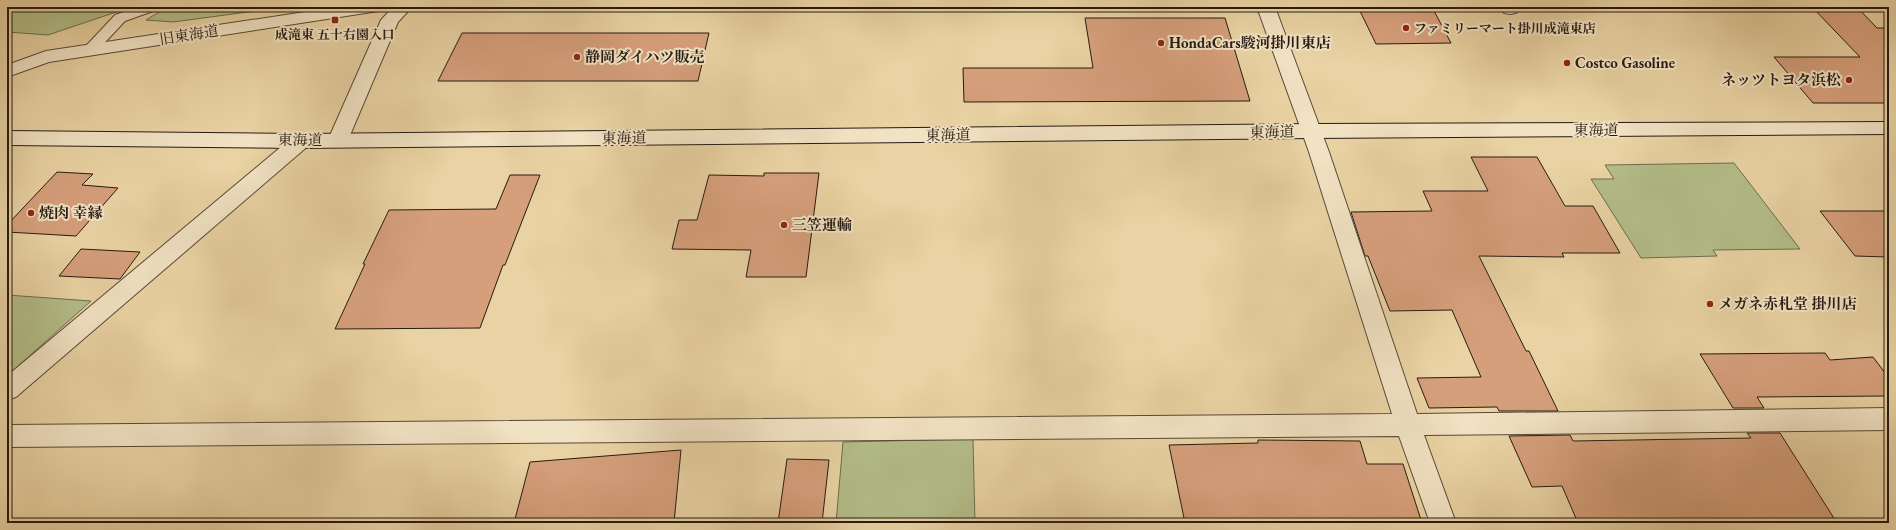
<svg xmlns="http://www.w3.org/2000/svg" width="1896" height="530" viewBox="0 0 1896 530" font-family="'EB Garamond','Noto Serif JP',serif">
	<rect width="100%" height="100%" fill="#e9d2a3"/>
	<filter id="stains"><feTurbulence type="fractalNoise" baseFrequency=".005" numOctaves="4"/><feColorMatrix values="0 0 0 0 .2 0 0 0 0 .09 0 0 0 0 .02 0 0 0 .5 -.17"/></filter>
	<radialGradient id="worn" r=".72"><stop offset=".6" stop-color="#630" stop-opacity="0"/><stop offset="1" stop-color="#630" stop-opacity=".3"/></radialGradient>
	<path fill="#b3bd88" stroke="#6c6c4e" d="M7 7H131L48 35 7 32Z
		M167 7H285L173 22 146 20Z
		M1734 163 1800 249 1713 250 1717 256 1641 258 1591 179H1614L1605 165Z
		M7 295 91 301 7 376Z
		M973 439 975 523H836L843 442Z"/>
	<path fill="#d59f7b" stroke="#261b13" d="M1358 7H1432L1451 43 1376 44Z
		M1812 7H1857L1877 28H1889V103H1813L1774 57H1860Z
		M1085 18H1225L1250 101 964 102 963 68H1093Z
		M462 33H709L698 81H438Z
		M1471 157H1537L1565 206H1593L1620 253H1562L1564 257 1479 256 1526 351H1529L1558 411H1499L1497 407 1429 408 1417 378 1481 377 1452 310 1390 311 1368 256H1365L1351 212 1432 211 1423 191H1488Z
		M57 172 93 174 82 185 118 188 76 236 7 232V225Z
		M764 173H819L806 277H746L751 250 672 249 679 220H697L709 175 764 176Z
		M510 175H540L505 265H503L480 328 335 329 365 264H363L389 210 496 209Z
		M1820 211H1889V257L1855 256Z
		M81 249 140 252 120 279 59 276Z
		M1825 353 1830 360 1873 357 1889 378V396L1757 397 1764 408H1733L1700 354Z
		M1747 433H1780L1837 523H1578L1562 486 1532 487 1509 436 1570 435 1573 441 1751 438Z
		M1258 440 1360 441 1367 464H1403L1422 523H1185L1169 445 1258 443Z
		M681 450 674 523H514L530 462Z
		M787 459 829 460 822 523H778Z"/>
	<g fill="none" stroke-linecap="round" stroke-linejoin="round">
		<defs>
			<path id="lane" d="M138 7H158L156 10 125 21 95 53 90 55 85 53 83 50 85 47 115 15Z"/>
			<path id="street" d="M338 7H381L378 11 372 12 49 62 7 77V65L46 51Z
				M393 7H412L398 22 348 140 345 145 338 147 331 145 328 140 381 20Z
				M1257 7H1275L1329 152 1417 414 1889 408V430L1424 435 1456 523H1430L1399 436 7 447V425L1392 414 1309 152Z
				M1500 7H1518L1519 9 1516 13 1510 14 1504 13Z
				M301 134 308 136 311 141 308 146 16 397 7 400V376L294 136Z"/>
			<path id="secondary" d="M1889 122V134L1312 138 301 148 7 145V131L301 134 1312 124Z"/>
		</defs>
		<use href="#lane" stroke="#574937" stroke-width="2"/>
		<use href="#street" stroke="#574937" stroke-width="2"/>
		<use href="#secondary" stroke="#261b13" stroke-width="2"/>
		<use href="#lane" fill="#f1e2c3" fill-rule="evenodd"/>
		<use href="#street" fill="#f1e2c3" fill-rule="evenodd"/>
		<use href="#secondary" fill="#f1e2c3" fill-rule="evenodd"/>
	</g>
	<g fill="#8f2418" stroke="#f1e2c3" stroke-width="1.5">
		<rect x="331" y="16" width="8" height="8" rx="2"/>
		<circle cx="1406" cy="28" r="4"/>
		<circle cx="1161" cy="43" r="4"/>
		<circle cx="577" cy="57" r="4"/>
		<circle cx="1567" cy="63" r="4"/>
		<circle cx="1849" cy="80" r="4"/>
		<circle cx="31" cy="213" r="4"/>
		<circle cx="784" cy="225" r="4"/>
		<circle cx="1710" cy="304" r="4"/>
	</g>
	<g text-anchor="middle" stroke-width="4" stroke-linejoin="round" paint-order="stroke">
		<g font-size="13" font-weight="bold" fill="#261b13" stroke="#f1e2c3" text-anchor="start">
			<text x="1414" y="33">ファミリーマート掛川成滝東店</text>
			<text x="335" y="39" text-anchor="middle">成滝東 五十右園入口</text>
		</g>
		<g font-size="15" fill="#261b13" stroke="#f1e2c3">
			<text transform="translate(189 35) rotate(-9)" y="5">旧東海道</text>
			<text x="1596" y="135">東海道</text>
			<text transform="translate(1272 132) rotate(-1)" y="5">東海道</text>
			<text transform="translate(948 135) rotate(-1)" y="5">東海道</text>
			<text transform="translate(624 138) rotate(-1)" y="5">東海道</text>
			<text x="300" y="145">東海道</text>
		</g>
		<g font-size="15" font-weight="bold" fill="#261b13" stroke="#f1e2c3" text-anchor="start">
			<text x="1169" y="48">HondaCars駿河掛川東店</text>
			<text x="585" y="62">静岡ダイハツ販売</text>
			<text x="1575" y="68">Costco Gasoline</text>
			<text x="1841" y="85" text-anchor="end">ネッツトヨタ浜松</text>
			<text x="39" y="218">焼肉 幸縁</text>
			<text x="792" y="230">三笠運輸</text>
			<text x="1718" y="309">メガネ赤札堂 掛川店</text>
		</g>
	</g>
	<rect width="1896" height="530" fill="none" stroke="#e9d2a3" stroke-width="24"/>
	<rect x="8" y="8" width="1880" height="514" fill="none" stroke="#261b13" stroke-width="2"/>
	<rect x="12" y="12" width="1872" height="506" fill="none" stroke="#261b13"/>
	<rect width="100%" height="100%" filter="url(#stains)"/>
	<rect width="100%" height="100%" fill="url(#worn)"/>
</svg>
